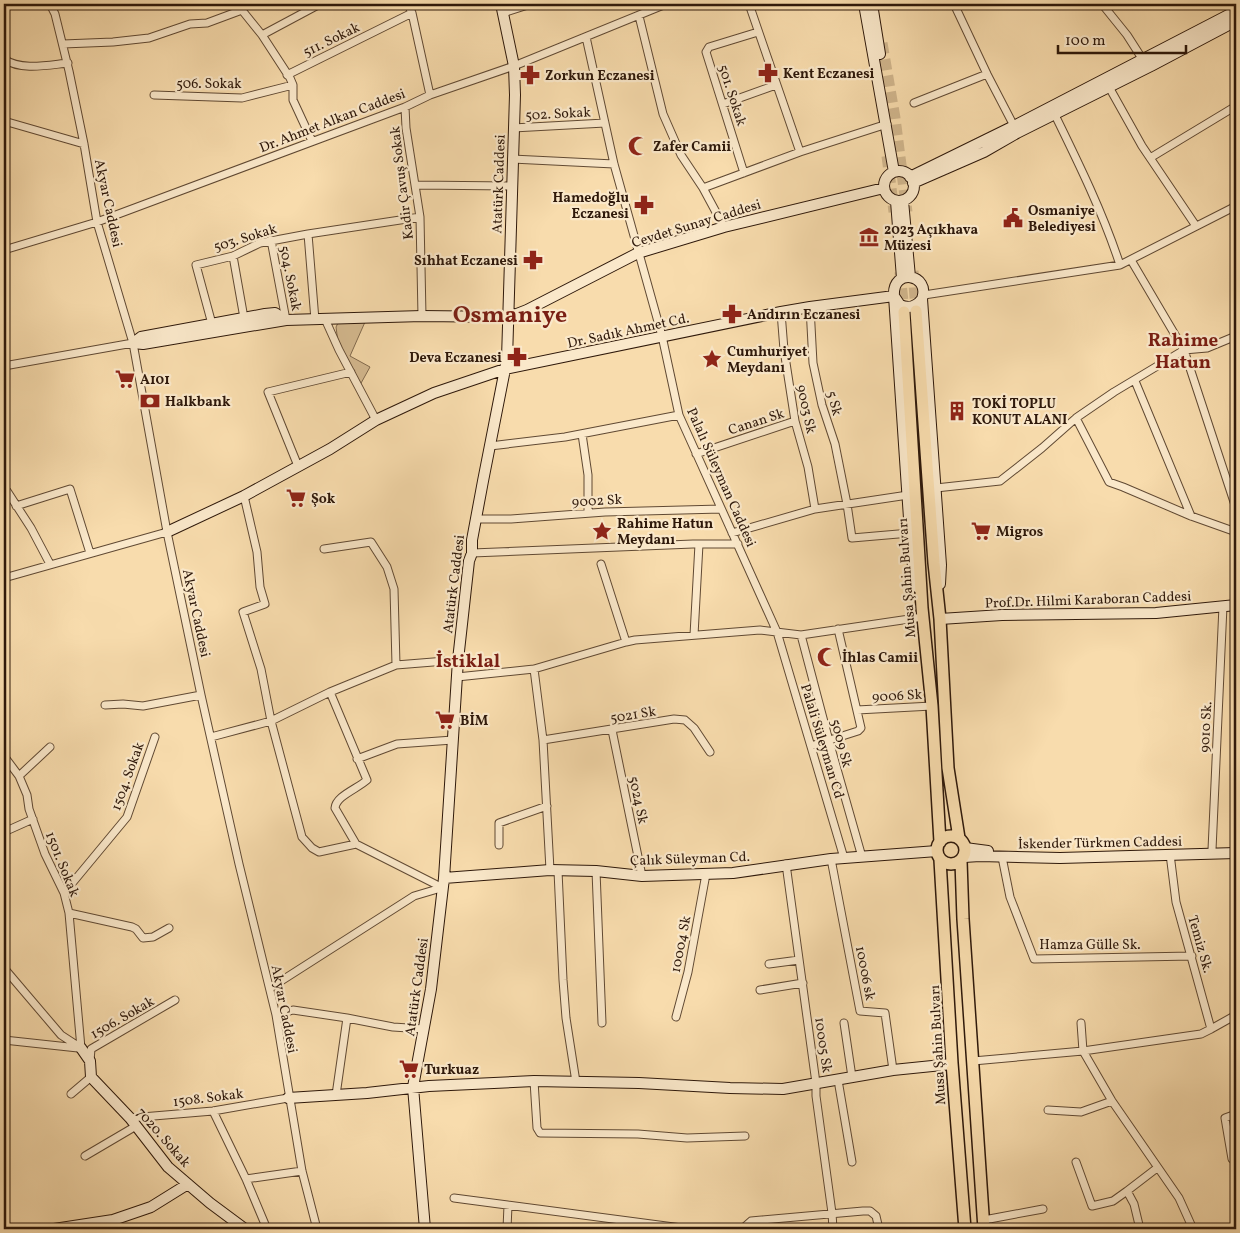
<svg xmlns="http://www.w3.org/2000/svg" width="1240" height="1233" viewBox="0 0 1240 1233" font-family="Vollkorn,serif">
	<rect width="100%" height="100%" fill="#f8dcad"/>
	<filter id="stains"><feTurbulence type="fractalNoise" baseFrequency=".004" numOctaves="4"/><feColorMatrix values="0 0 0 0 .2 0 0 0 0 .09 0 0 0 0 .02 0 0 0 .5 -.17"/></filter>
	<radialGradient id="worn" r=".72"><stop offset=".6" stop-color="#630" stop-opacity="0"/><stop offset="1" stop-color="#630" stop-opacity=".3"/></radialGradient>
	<path fill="#d6bb91" stroke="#826a4e" d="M339 321 365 322 350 356 370 367 360 385 338 342 336 327Z"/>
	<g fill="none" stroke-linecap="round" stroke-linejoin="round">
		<path stroke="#d0b58c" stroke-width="11" stroke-dasharray="11 5.5" stroke-linecap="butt" d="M882 43 895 118 907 212
			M887 156 894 212
			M913 271 916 311
			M900 272 904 312"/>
		<defs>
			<path id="street" d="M50 4 55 14 69 71 84 144 97 222 133 343 167 532 201 695 239 864 276 1015 302 1171 317 1229
				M237 4 262 35 290 78 293 85V100L312 141
				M408 4 412 13 430 95
				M749 4 800 152
				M954 4 987 74 1014 126
				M1102 4 1127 35 1143 60
				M1228 4 1233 13
				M503 13 531 4
				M639 16 663 114 681 155 703 188 724 227
				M262 35 320 4
				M586 37 614 164 662 336 679 415 777 632 844 858
				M63 44 113 42 149 38 190 24 207 23 242 10
				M4 59C21 71 48 65 68 63
				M287 75 412 13
				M1109 87 1142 146 1196 226
				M154 95 242 98 293 85
				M914 103 987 74
				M723 104 776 85
				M405 107 406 128 420 217 422 316
				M1055 115C1079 164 1103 213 1120 265
				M4 121 84 144
				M513 128 605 123
				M1150 158 1236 106
				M512 159 614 164
				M744 173 706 52 709 47 758 32
				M416 185 511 186
				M703 188 800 152 887 124
				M308 234 420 217
				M271 240 286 320
				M4 250 97 222 405 107 430 95 514 66 666 4
				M233 256 244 318
				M1131 260 1184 350 1236 508
				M924 295 1120 265 1236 206
				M810 307 813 363 822 405 835 444 847 504 852 538 910 533
				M781 312 784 350 795 421 808 467 815 509
				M325 319 339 350 376 420
				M212 324 196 265 233 256 260 243 308 234 315 320
				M4 366 133 343
				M1135 381 1191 516
				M1076 418 1109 482 1123 487 1191 516 1236 532
				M582 434 588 475V513
				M490 446 565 437 679 415
				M696 454 795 421
				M298 466 268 392 351 372
				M936 488 1000 481 1042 448 1076 418 1114 392 1184 350 1207 348 1236 336
				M4 491H7L31 528 50 564
				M244 496 257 552 260 587 265 604 243 612 261 669 271 721 302 837 312 848 319 852 356 844
				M16 506 70 489 90 553
				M476 519H511L605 512 721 509
				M732 533 815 509 908 495
				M324 549 371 542 387 567 394 589 396 665
				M472 553 693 544H738
				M601 564 626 642
				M4 578 167 532
				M694 635 699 544
				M801 635 829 741 862 857
				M534 669 543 740 550 870
				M457 677 534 669 626 642 635 640 760 630 801 635 923 617
				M330 692 367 780C357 789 336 796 335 808L356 844 443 888
				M105 705 123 704 143 706 201 695
				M857 710 932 706
				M612 730 642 876
				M211 737 271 721 330 692 396 665 458 660
				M543 740 674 719 685 720 694 728 710 752
				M811 746 858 731 861 728 838 629
				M4 756 19 776 27 795 29 809 45 854 64 893 69 913 81 1048
				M357 759 397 744 453 740
				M19 776 50 747
				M4 832 33 819
				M499 845V823L547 806
				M1212 850 1223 606
				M1002 857 1010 897 1034 959 1192 956
				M831 859 860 1011 885 1013 893 1070
				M786 864 816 1083V1096L832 1213 833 1229
				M558 871 563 980 566 1018 576 1082
				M596 871 602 1023
				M64 893 127 817 155 737
				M69 913 132 927 136 929 143 938 153 937 169 928
				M769 964 799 960
				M4 968 61 1035 81 1048
				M270 988 414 896 441 888
				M760 990 803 983
				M276 1015 293 1010 347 1018
				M676 1017 688 972 706 874
				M844 1023 852 1077
				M1081 1023 1083 1051 1112 1101 1179 1198 1193 1229
				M1211 1029 1236 1015
				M4 1040 78 1048
				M90 1061 91 1049 175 1000
				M973 1061 1083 1051 1201 1034 1211 1029 1176 902 1170 854
				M838 1080 852 1162
				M534 1081 537 1128 540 1133 638 1134 687 1138 745 1136
				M71 1094 91 1077
				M336 1095 347 1018 393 1027 424 1029
				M1048 1110 1081 1112 1112 1101
				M213 1111 246 1179 267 1229
				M1236 1114 1225 1118 1232 1159 1236 1161
				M130 1118 213 1111 288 1098
				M85 1156 136 1126
				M1076 1162 1092 1206 1113 1201 1127 1191
				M246 1179 302 1171
				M454 1198 689 1229
				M984 1220 1043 1209
				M507 1229 508 1205
				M742 1229 751 1221 863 1211H870L876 1216 879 1229
				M1140 1229 1134 1204 1127 1191 1157 1168"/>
			<path id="secondary" d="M864 4 894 172
				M872 4 880 54
				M884 186a15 15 0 1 1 30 0a15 15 0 1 1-30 0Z
				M910 177 1014 126 1236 11
				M913 183 984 152 1017 133 1151 66 1236 21
				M896 201 902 278
				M903 201 910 277
				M922 299C916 307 909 309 900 305L894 296C892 267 931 274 922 299L941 565 940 584
				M133 343 143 344 286 320 422 316 509 317 527 310 638 253 724 227 884 188
				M133 343 141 337 265 314 275 313 286 320
				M167 532 244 496 330 449 376 420 434 393 505 369 781 312 810 307 894 296 910 533 913 567 917 587
				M940 619 1002 615 1156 613 1236 605
				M965 848 988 851
				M964 857 980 856 1060 858 1236 853
				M444 878 550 870 596 871 642 876 733 873 831 859 937 851
				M81 1048 90 1061 91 1077 130 1118 168 1167 210 1203 245 1229
				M288 1098 367 1093 429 1086 534 1081 639 1083 730 1088 783 1089 893 1070 952 1064
				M54 1229 113 1220 151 1207 188 1184
				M425 1229 413 1087 431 989 444 878 458 660 469 561 472 553V540L483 481 507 359 515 95 514 66 501 4"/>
			<path id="primary" d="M916 311 934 563 940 619 948 768 959 838
				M904 312 922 608 932 706 940 842
				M937 850a14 14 0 1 1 28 0a14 14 0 1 1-28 0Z
				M940 860 952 1063 965 1229
				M961 861 963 919 984 1229"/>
		</defs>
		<use href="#street" stroke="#604933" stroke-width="9"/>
		<use href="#secondary" stroke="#2e180a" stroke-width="12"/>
		<use href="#primary" stroke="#2e180a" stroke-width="14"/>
		<use href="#street" stroke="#fae8ca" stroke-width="7"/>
		<use href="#secondary" stroke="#fae8ca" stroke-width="10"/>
		<use href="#primary" stroke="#f8dcad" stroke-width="11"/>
	</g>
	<defs>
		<symbol id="pharmacy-bare" viewBox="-9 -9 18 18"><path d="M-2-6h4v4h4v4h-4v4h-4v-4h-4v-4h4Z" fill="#8f2418" stroke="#fae8ca" stroke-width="2.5" paint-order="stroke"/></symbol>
		<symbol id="mosque-bare" viewBox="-9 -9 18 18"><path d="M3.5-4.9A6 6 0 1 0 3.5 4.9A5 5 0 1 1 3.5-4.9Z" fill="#8f2418" stroke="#fae8ca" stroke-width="2.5" paint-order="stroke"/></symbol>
		<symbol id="civic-bare" viewBox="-9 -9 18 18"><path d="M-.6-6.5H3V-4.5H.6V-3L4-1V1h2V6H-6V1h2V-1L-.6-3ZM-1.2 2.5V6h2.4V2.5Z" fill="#8f2418" stroke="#fae8ca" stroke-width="2.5" paint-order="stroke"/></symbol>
		<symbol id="museum-bare" viewBox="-9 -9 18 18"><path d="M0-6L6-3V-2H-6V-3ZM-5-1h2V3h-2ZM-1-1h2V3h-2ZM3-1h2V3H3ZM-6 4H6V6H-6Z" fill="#8f2418" stroke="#fae8ca" stroke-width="2.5" paint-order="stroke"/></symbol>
		<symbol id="sight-bare" viewBox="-9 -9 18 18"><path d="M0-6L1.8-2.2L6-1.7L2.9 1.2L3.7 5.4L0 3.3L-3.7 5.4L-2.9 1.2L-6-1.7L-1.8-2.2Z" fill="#8f2418" stroke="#fae8ca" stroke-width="2.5" paint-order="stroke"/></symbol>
		<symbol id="supermarket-bare" viewBox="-9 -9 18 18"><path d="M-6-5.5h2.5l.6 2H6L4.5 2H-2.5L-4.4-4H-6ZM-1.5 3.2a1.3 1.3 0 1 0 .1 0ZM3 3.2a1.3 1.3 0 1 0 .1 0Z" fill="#8f2418" stroke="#fae8ca" stroke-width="2.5" paint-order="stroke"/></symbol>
		<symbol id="bank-bare" viewBox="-9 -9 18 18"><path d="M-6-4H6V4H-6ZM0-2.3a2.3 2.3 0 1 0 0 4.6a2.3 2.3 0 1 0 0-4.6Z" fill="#8f2418" stroke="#fae8ca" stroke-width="2.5" paint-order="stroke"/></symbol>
		<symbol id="building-bare" viewBox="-9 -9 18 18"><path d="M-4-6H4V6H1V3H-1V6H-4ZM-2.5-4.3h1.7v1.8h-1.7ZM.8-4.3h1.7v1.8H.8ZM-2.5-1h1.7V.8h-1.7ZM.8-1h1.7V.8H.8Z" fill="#8f2418" stroke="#fae8ca" stroke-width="2.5" paint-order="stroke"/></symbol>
	</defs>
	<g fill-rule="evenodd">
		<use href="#pharmacy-bare" x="754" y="59" width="28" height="28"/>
		<use href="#pharmacy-bare" x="516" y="61" width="28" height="28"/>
		<use href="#mosque-bare" x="624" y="132" width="28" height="28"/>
		<use href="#pharmacy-bare" x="630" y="191" width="28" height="28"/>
		<use href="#civic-bare" x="999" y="204" width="28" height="28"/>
		<use href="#museum-bare" x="855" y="223" width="28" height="28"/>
		<use href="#pharmacy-bare" x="519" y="246" width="28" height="28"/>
		<use href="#pharmacy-bare" x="718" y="300" width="28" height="28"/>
		<use href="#pharmacy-bare" x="503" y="343" width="28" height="28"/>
		<use href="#sight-bare" x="698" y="345" width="28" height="28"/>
		<use href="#supermarket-bare" x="111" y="365" width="28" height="28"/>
		<use href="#bank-bare" x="136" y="387" width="28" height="28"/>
		<use href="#building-bare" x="943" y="397" width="28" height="28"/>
		<use href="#supermarket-bare" x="282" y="484" width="28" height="28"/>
		<use href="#sight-bare" x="588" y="517" width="28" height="28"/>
		<use href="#supermarket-bare" x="967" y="517" width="28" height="28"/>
		<use href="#mosque-bare" x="813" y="643" width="28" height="28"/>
		<use href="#supermarket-bare" x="431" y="706" width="28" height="28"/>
		<use href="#supermarket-bare" x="395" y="1055" width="28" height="28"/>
	</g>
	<g text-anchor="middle" stroke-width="4.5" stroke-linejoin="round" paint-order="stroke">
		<g font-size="14" fill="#2e180a" stroke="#fae8ca">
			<text transform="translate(331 39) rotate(-26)" y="5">511. Sokak</text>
			<text x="209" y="88">506. Sokak</text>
			<text transform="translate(733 95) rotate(72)" y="5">501. Sokak</text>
			<text transform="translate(558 113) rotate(-3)" y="5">502. Sokak</text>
			<text transform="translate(332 120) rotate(-21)" y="5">Dr. Ahmet Alkan Caddesi</text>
			<text transform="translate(401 183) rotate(-97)" y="5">Kadir Çavuş Sokak</text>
			<text transform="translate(498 184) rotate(-88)" y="5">Atatürk Caddesi</text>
			<text transform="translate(109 203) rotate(78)" y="5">Akyar Caddesi</text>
			<text transform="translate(696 223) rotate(-17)" y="5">Cevdet Sunay Caddesi</text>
			<text transform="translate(245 237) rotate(-17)" y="5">503. Sokak</text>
			<text transform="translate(291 278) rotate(79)" y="5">504. Sokak</text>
			<text transform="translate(628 330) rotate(-12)" y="5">Dr. Sadık Ahmet Cd.</text>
			<text transform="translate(835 403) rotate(75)" y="5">5 Sk</text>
			<text transform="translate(807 409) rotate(78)" y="5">9003 Sk</text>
			<text transform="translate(756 421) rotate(-18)" y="5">Canan Sk</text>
			<text transform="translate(722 477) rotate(66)" y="5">Palalı Süleyman Caddesi</text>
			<text transform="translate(597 500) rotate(-3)" y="5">9002 Sk</text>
			<text transform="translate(906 578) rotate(-94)" y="5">Musa Şahin Bulvarı</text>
			<text transform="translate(453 584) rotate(-83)" y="5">Atatürk Caddesi</text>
			<text transform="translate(1088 599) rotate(-2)" y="5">Prof.Dr. Hilmi Karaboran Caddesi</text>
			<text transform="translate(197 613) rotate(78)" y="5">Akyar Caddesi</text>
			<text transform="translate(897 695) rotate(-3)" y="5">9006 Sk</text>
			<text transform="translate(633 714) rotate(-9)" y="5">5021 Sk</text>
			<text transform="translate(1205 727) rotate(-87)" y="5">9010 Sk.</text>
			<text transform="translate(823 741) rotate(73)" y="5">Palali Süleyman Cd</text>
			<text transform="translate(842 743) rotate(75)" y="5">5009 Sk</text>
			<text transform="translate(127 776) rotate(-70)" y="5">1504. Sokak</text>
			<text transform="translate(639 800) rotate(78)" y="5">5024 Sk</text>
			<text transform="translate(1100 842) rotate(-1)" y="5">İskender Türkmen Caddesi</text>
			<text transform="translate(690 858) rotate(-2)" y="5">Çalık Süleyman Cd.</text>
			<text transform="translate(63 864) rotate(68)" y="5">1501. Sokak</text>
			<text transform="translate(680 944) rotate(-79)" y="5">10004 Sk</text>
			<text x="1090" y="949">Hamza Gülle Sk.</text>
			<text transform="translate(1201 944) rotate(74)" y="5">Temiz Sk.</text>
			<text transform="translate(866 973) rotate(79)" y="5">10006 sk</text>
			<text transform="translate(416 987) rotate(-82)" y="5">Atatürk Caddesi</text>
			<text transform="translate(285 1009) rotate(79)" y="5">Akyar Caddesi</text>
			<text transform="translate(122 1017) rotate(-30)" y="5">1506. Sokak</text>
			<text transform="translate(824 1045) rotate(82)" y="5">10005 Sk</text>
			<text transform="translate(937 1045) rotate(-93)" y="5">Musa Şahin Bulvarı</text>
			<text transform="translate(208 1097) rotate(-7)" y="5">1508. Sokak</text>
			<text transform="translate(164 1137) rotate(49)" y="5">7020. Sokak</text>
		</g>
		<g font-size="14" font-weight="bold" fill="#2e180a" stroke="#fae8ca" text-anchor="start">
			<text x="783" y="78">Kent Eczanesi</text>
			<text x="545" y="80">Zorkun Eczanesi</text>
			<text x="653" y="151">Zafer Camii</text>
			<text x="629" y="202" text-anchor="end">Hamedoğlu<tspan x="629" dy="16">Eczanesi</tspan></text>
			<text x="1028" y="215">Osmaniye<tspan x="1028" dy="16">Belediyesi</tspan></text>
			<text x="884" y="234">2023 Açıkhava<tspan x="884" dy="16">Müzesi</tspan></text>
			<text x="518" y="265" text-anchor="end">Sıhhat Eczanesi</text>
			<text x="747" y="319">Andırın Eczanesi</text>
			<text x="727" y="356">Cumhuriyet<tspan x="727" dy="16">Meydanı</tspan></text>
			<text x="502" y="362" text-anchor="end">Deva Eczanesi</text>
			<text x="140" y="384">A101</text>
			<text x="165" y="406">Halkbank</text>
			<text x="972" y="408">TOKİ TOPLU<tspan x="972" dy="16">KONUT ALANI</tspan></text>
			<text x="311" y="503">Şok</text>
			<text x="617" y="528">Rahime Hatun<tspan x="617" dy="16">Meydanı</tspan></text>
			<text x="996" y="536">Migros</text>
			<text x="842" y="662">İhlas Camii</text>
			<text x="460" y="725">BİM</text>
			<text x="424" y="1074">Turkuaz</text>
		</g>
		<g font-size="19" font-weight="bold" fill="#7a1f14" stroke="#fae8ca">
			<text x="1183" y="346">Rahime<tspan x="1183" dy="22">Hatun</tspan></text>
			<text x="468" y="667">İstiklal</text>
		</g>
		<g font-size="24" font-weight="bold" fill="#7a1f14" stroke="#fae8ca">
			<text x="510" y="322">Osmaniye</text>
		</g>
	</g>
	<rect width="1240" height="1233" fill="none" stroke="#f8dcad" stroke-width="20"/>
	<rect x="5" y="5" width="1230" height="1223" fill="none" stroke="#2e180a" stroke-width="2.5"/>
	<rect x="10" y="10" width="1220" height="1213" fill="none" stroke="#2e180a"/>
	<path d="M1058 45v8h128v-8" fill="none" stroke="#2e180a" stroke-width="2.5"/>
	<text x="1065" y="45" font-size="15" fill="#2e180a" stroke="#fae8ca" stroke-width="4" paint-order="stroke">100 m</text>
	<rect width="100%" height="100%" filter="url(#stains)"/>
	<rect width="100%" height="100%" fill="url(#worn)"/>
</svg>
